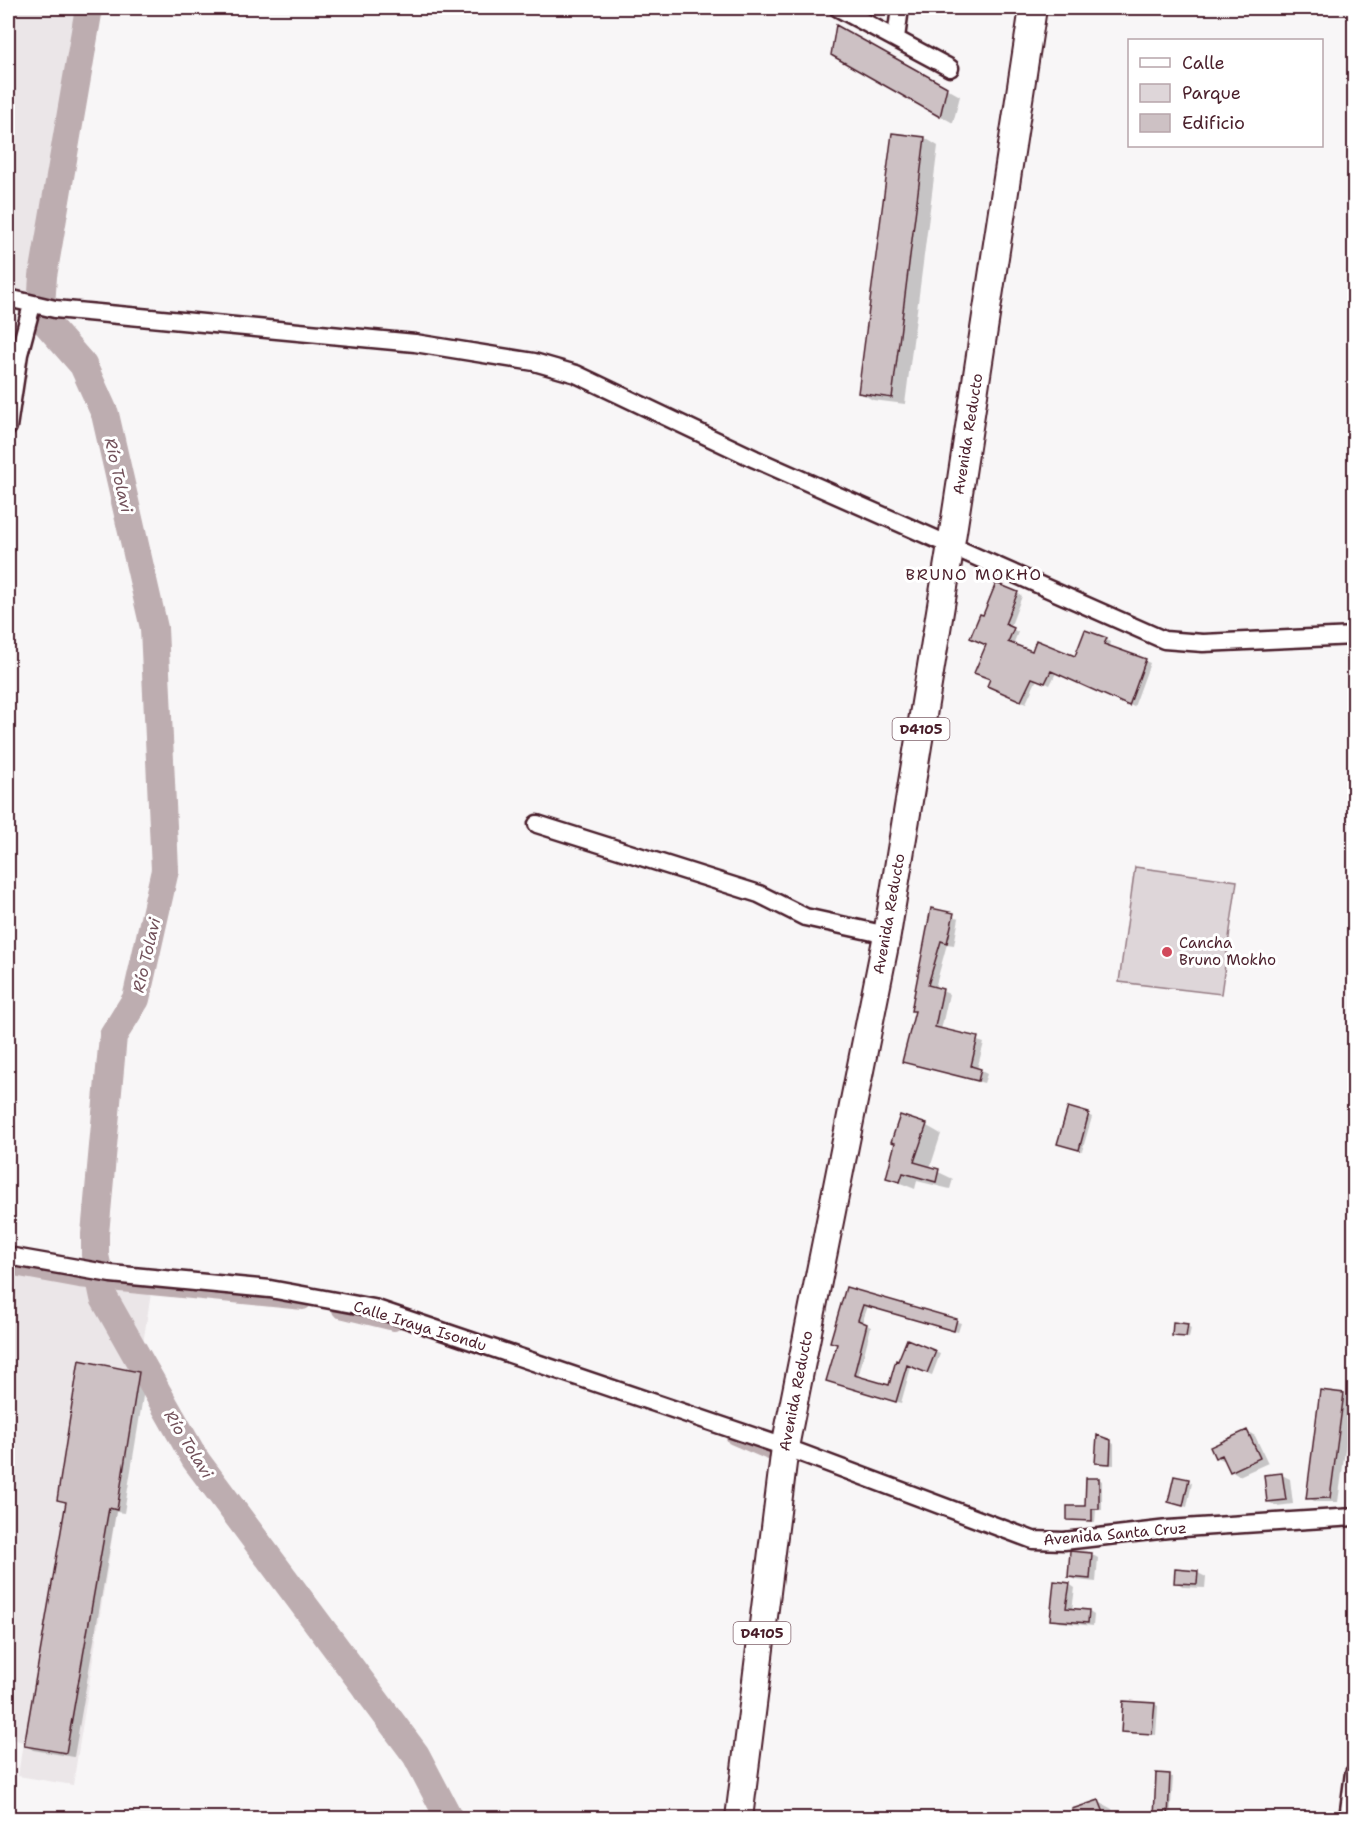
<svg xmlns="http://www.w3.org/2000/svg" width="1362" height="1826" viewBox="0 0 1362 1826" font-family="'Shantell Sans',sans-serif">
	<rect width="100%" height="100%" fill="#f8f6f7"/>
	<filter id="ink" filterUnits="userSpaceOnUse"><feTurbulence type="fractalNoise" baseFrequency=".0167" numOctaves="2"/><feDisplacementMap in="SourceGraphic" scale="12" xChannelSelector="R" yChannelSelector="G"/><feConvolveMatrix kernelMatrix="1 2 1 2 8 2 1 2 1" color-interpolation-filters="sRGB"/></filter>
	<g filter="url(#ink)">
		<path fill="#ebe6e8" d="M8 8H75L32 299 8 291Z
			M8 1273 76 1285 151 1293 73 1785 18 1776 23 1742 8 1738Z"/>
		<path fill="#ded6d9" stroke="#947a82" stroke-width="1.5" d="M1135 867 1237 881 1221 994 1119 982Z"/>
		<path fill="#0003" d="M837 27 960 96 953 123 832 54Z
			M893 134 925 138 938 146 905 404 873 400 860 393Z
			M1017 593 1022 596 1010 628 1018 632 1013 645 1032 653 1076 658 1106 640 1111 642 1110 647 1150 663 1134 707 1056 673 1050 685 1037 679 1026 703 993 689 984 617Z
			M932 910 959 918 954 945 947 944 935 988 949 994 941 1030 984 1043 977 1069 987 1074 984 1083 904 1061 916 1012Z
			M1088 1115 1092 1117 1082 1151 1062 1145Z
			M901 1117 927 1126 941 1134 930 1168 953 1179 950 1189 917 1181 915 1189 888 1178Z
			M848 1289 961 1323 958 1332 868 1306 862 1323 871 1327 858 1378 890 1387 908 1341 940 1354 932 1375 911 1367 901 1403 827 1381 838 1345 832 1342Z
			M1187 1326 1191 1328 1189 1338 1173 1335Z
			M138 1373 146 1378 124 1513 116 1512 74 1757 33 1750 25 1745 67 1504 59 1499Z
			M1344 1395 1352 1399 1338 1502H1316L1307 1497Z
			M1247 1431 1255 1436 1268 1463 1239 1476 1231 1471 1226 1461 1216 1457Z
			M1110 1442 1114 1444V1465L1100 1464 1097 1462Z
			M1282 1475 1290 1479 1293 1504 1277 1506 1268 1502Z
			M1175 1478 1192 1483 1187 1507 1170 1502Z
			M1099 1479 1102 1481V1510H1096L1095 1522 1069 1520 1087 1508Z
			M1091 1554 1098 1558 1096 1582 1076 1580 1070 1576Z
			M1198 1573 1206 1577 1205 1588 1184 1587 1176 1582Z
			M1069 1584 1075 1588 1072 1610 1088 1611 1094 1615 1093 1626 1058 1622 1052 1619Z
			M1154 1704 1158 1706 1156 1735 1123 1731Z
			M1158 1775 1173 1777 1170 1818H1156Z
			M1099 1802 1112 1809 1115 1818H1077L1074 1810Z"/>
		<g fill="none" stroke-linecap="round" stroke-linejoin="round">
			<path stroke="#bdadb0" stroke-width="16" d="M8 1267 79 1280 303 1302
				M340 1310 394 1323
				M734 1437 769 1452"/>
			<path stroke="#bdadb0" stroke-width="28" d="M89 8 43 276 41 307 47 324 83 365 105 414 154 628 165 870 136 999 113 1036 95 1234V1255L104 1298 195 1459 416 1755 449 1818"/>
		</g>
		<path fill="#cdc1c4" stroke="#4a1f2b" stroke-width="1.5" d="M836 25 947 87 940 117 831 55Z
			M892 133 925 137 892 398 858 393Z
			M996 583 1018 592 1005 624 1014 628 1008 642 1032 651 1036 640 1075 656 1085 630 1107 638 1104 644 1146 659 1129 706 1051 671 1045 683 1032 678 1021 701 987 686 990 679 974 673 986 645 970 638 980 614 983 615Z
			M931 908 954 913 947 943 941 941 928 985 943 989 935 1027 978 1037 971 1066 981 1069 978 1081 902 1062 915 1011H911Z
			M1068 1107 1089 1113 1079 1150 1057 1144Z
			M900 1115 927 1124 914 1162 939 1169 936 1182 903 1173 900 1182 886 1178 895 1143 891 1142Z
			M846 1287 957 1319 954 1331 863 1305 858 1320 867 1324 854 1375 889 1385 896 1360 898 1361 907 1339 936 1351 927 1373 907 1365 896 1402 826 1381 837 1344 830 1342Z
			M1173 1322 1188 1324 1186 1337 1172 1336Z
			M79 1360 139 1372 117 1510 109 1508 66 1753 24 1746 66 1502 57 1500Z
			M1320 1390 1344 1393 1330 1498 1306 1499Z
			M1247 1430 1260 1458 1230 1472 1222 1455 1215 1458 1210 1447Z
			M1097 1435 1111 1440 1110 1464 1095 1463Z
			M1282 1473 1286 1500 1267 1502 1264 1475Z
			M1174 1476 1189 1479 1183 1506 1168 1502Z
			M1086 1478H1099V1509H1092V1521L1067 1520V1506H1085Z
			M1070 1551 1092 1553 1090 1579 1068 1577Z
			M1175 1569 1198 1571 1197 1584 1174 1583Z
			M1054 1581 1070 1583 1066 1608 1089 1610 1088 1623 1050 1620Z
			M1123 1701 1155 1703 1152 1734 1121 1732Z
			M1156 1773 1170 1774 1168 1818H1154Z
			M1099 1800 1106 1818H1076L1072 1809Z"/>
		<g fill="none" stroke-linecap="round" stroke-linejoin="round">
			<defs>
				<path id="street" d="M838 8 950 68
					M896 38 900 8
					M8 298 55 309 415 343 534 362 576 374 755 459 1164 640 1203 643 1354 636
					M8 427 19 354 32 305
					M537 824 759 894 805 917 887 935
					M8 1256 111 1274 270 1289 374 1308 785 1447 1033 1540 1064 1541 1168 1529 1354 1517
					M1348 1818 1354 1773"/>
				<path id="primary" d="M739 1818 785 1447 887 935 953 532 1033 8"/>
			</defs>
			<use href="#street" stroke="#4a1f2b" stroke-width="21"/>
			<use href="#primary" stroke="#4a1f2b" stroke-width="30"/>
			<use href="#street" stroke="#fff" stroke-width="16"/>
			<use href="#primary" stroke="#fff" stroke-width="26"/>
		</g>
	</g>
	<circle fill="#d1495b" stroke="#fff" stroke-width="2" cx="1167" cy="952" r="6"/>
	<g text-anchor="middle" stroke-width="6" stroke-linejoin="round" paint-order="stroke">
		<g fill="#fff" stroke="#80626b" stroke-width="1.5">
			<rect x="892.5" y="718" width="57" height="22" rx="4.5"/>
			<rect x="733.5" y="1622" width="57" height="22" rx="4.5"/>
		</g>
		<g font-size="14" font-weight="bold" fill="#4a1f2b">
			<text x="921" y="734">D4105</text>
			<text x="762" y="1638">D4105</text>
		</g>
		<g font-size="15" fill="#4a1f2b" stroke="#fff">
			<text transform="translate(968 434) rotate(-81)" y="5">Avenida Reducto</text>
			<text transform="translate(889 914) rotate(-80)" y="5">Avenida Reducto</text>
			<text transform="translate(420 1326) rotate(17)" y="5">Calle Iraya Isondu</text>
			<text transform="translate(796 1391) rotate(-79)" y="5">Avenida Reducto</text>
			<text transform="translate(1115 1534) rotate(-5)" y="5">Avenida Santa Cruz</text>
		</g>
		<g font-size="15" fill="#4a1f2b" stroke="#fff" text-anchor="start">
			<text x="1179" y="948">Cancha<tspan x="1179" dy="17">Bruno Mokho</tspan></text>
		</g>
		<g font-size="16" font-style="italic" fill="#72515a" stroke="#fff">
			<text transform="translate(119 475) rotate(77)" y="6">Río Tolavi</text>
			<text transform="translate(146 955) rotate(-77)" y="6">Río Tolavi</text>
			<text transform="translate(189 1444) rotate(58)" y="6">Río Tolavi</text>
		</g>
		<g font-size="16" letter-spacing="1.5" fill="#4a1f2b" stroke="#fff">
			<text x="974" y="580">BRUNO MOKHO</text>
		</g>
	</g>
	<rect width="1362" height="1826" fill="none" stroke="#fff" stroke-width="30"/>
	<rect x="15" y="15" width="1332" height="1796" fill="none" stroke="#4a1f2b" stroke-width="2" filter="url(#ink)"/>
	<rect x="1128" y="39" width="195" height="108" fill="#ffffff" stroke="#b7a5aa" stroke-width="1.5"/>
	<rect x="1140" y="58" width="30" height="9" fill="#ffffff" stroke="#b7a5aa" stroke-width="1.5"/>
	<text x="1182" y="69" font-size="18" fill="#4a1f2b">Calle</text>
	<rect x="1140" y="84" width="30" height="18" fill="#ded6d9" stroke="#b7a5aa" stroke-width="1.5"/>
	<text x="1182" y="99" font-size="18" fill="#4a1f2b">Parque</text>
	<rect x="1140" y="114" width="30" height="18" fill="#cdc1c4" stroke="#b7a5aa" stroke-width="1.5"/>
	<text x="1182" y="129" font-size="18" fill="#4a1f2b">Edificio</text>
</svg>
